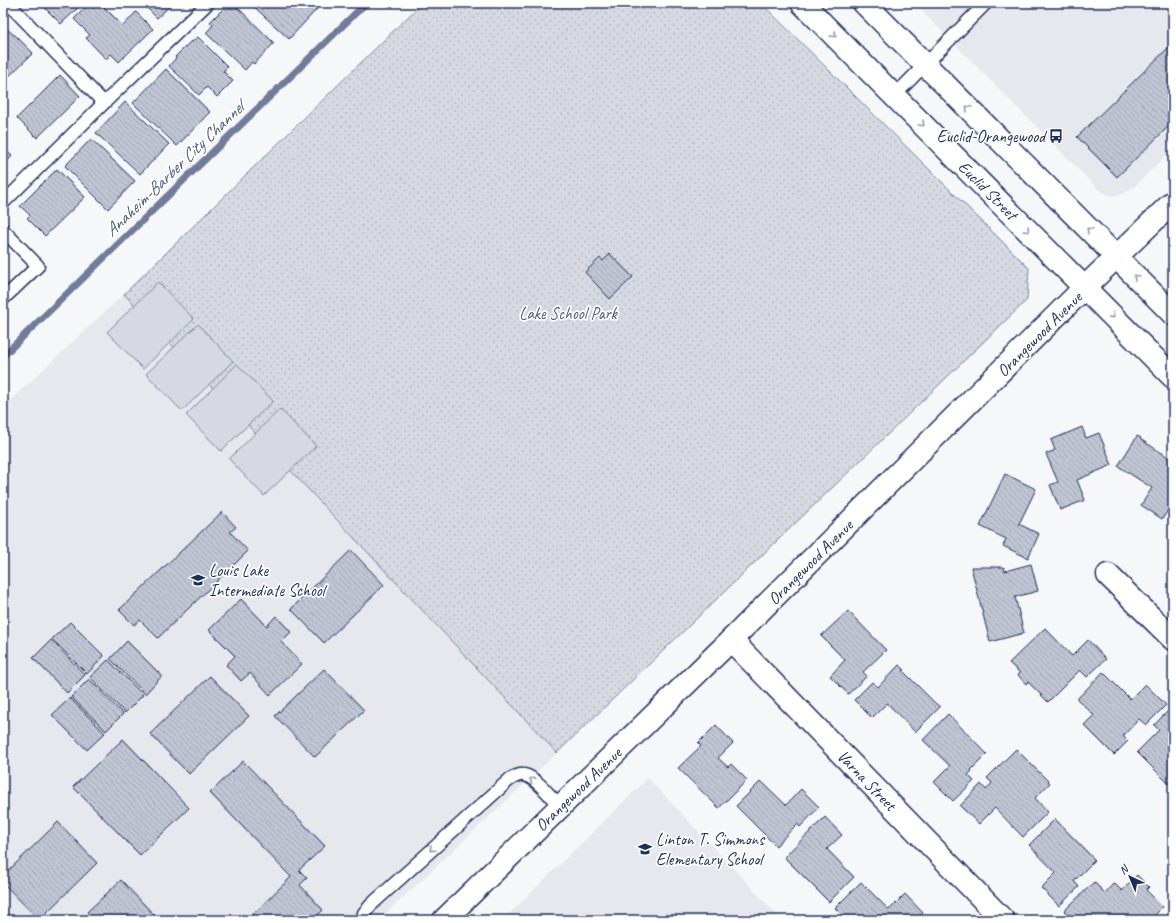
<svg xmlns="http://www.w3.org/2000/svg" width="1176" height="923" viewBox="0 0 1176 923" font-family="Caveat,sans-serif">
	<defs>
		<pattern id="green-dots" width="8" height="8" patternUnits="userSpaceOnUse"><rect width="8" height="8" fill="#d6d9e2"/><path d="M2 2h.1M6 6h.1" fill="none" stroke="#b7bbc4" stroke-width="1.8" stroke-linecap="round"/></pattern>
		<pattern id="building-back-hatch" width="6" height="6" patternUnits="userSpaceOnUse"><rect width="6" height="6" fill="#c0c4d3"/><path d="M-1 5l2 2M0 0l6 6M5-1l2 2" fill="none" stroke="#a4a9b8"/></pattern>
	</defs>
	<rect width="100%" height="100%" fill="#f6f7f9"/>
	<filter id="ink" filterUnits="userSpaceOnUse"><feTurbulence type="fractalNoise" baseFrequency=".025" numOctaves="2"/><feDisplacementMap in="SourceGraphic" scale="8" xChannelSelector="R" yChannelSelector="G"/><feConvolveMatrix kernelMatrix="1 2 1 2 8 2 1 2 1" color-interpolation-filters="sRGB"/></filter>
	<g filter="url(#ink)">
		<path fill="#e6e8ee" d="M914 3H1173V148L1134 187 1123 194 1111 196 1099 190Z
			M124 294 557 753 379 920H3V407Z
			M648 778 782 920H503Z"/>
		<path fill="url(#green-dots)" stroke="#7884a0" d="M422 3H761L1029 268 1027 300 557 753 124 294Z"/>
		<path fill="#d6d9e2" stroke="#7884a0" d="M158 282 194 319 143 369 107 332Z
			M198 324 233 361 182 411 146 374Z
			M237 364 273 401 221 451 186 415Z
			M280 409 316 446 264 496 229 459Z"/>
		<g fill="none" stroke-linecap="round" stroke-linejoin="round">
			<path stroke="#707c99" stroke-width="7" d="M3 356 366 3"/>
		</g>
		<path fill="url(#building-back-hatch)" stroke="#1b2f5e" d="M40 3H83L61 24Z
			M90 3H100L123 26 136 12 153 29 119 62 111 54 106 59 86 38 90 35 74 19Z
			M142 3H173L157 18Z
			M229 3H233L274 43 254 64 252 62 245 70 206 33 213 25 210 22Z
			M250 3H310L317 9 289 39Z
			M7 29 14 35H15L33 53 3 82V33Z
			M198 37 228 67 223 71 233 81 217 97 207 87 199 95 169 66 176 58 175 57 191 41 192 42Z
			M1173 43V122L1117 177 1077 137Z
			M166 69 210 112 177 146 133 103Z
			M60 75 80 96 37 138 17 118Z
			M125 102 169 144 140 174 96 133Z
			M91 139 135 181 108 209 65 166Z
			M3 148 12 156 3 166Z
			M57 169 85 197 45 236 27 218 30 215 20 206Z
			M610 254 633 277 610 299 585 272 600 258 603 261Z
			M1082 427 1086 438 1099 433 1112 465 1077 480 1085 500 1060 510 1050 485 1058 482 1046 454 1055 450 1051 440Z
			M1137 436 1141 438 1140 439 1173 460V503L1162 519 1141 505 1152 488 1118 466Z
			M1005 474 1036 489 1019 524 1039 534 1028 558 1003 546 1006 539 980 526Z
			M222 512 236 527 230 532 248 551 158 638 140 620 134 625 119 610Z
			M351 550 384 585 324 643 291 609Z
			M1031 564 1038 591 1015 597 1024 633 990 642 971 567H1004L1005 571Z
			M241 599 267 626 276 616 291 632 281 642 302 664 270 695 250 673 241 681 226 665 235 656 209 630Z
			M848 611 886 650 863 672 867 676 848 694 830 676 845 660 821 636Z
			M70 622 104 656 87 674 52 639Z
			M1045 628 1072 656 1088 640 1106 659 1087 677 1080 670 1048 702 1028 682 1026 684 1018 675 1020 673 1009 663Z
			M51 640 85 675 67 693 33 658Z
			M127 641 162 676 145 694 110 659Z
			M108 660 143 695 125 713 90 677Z
			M899 665 905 670 903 671 935 703 940 707 915 732 887 703 872 718 854 700 872 682 878 687Z
			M324 669 364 710 315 757 275 716Z
			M1103 672 1130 699 1145 684 1166 705 1146 725 1139 719 1123 736 1128 741 1114 755 1084 725 1094 715 1077 699Z
			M210 676 249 716 189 774 150 734Z
			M89 679 123 714 106 731 71 697Z
			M70 698 105 733 87 750 52 715Z
			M1172 707H1173V788L1137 752 1159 730 1154 725Z
			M948 714 987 754 971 770 972 771 968 775 974 781 953 801 934 782 950 766 923 740Z
			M716 725 733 743 718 758 728 767 731 764 747 780 719 808 678 768 701 746 698 743Z
			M123 739 189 808 140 855 73 787Z
			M1016 749 1050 783 1035 798 1048 812 1023 837 995 808 979 824 960 806 981 784 986 790 992 783 987 778Z
			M243 761 325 846 299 870 307 878 300 885 323 910 313 920H247L291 877 210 793Z
			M761 781 786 805 801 789 819 807 800 827 797 824 776 846 736 806Z
			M825 817 842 835 827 849 854 877 829 902 784 857Z
			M1055 819 1095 860 1074 881 1079 887 1059 906 1041 888 1056 873 1029 845Z
			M58 822 97 863 39 920 3 883V876Z
			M1137 875 1149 887 1146 890 1163 907 1150 920H1073L1064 911 1094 882 1105 893 1114 883 1122 891Z
			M121 880 159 920H95L87 912Z
			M861 882 889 910 905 894 923 913 916 920H847L835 908Z"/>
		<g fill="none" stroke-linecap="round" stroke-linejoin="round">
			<defs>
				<path id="service" d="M8 3 104 103
					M894 96 986 3
					M3 203 104 103 208 3
					M3 230 38 266 3 299
					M363 920 364 913 372 904 509 780C514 777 519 774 524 775 536 777 552 798 560 807"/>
				<path id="minor" d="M1108 575 1173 639
					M731 640 1003 920"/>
				<path id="secondary" d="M444 920 731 640 1084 288 1173 202"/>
				<path id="primary" d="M802 3 1173 377
					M864 3 1173 314"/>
			</defs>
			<use href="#service" stroke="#1b2f5e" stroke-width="15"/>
			<use href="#minor" stroke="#1b2f5e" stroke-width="25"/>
			<use href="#secondary" stroke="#1b2f5e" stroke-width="25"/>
			<use href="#primary" stroke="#1b2f5e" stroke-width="25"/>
			<use href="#service" stroke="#fff" stroke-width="12"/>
			<use href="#minor" stroke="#fff" stroke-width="22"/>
			<use href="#secondary" stroke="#fff" stroke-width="22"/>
			<use href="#primary" stroke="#fff" stroke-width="22"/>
		</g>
		<defs><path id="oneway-chevron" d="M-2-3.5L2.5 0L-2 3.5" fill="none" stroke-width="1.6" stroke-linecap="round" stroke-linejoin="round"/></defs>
		<g stroke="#8d97ae">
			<use href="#oneway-chevron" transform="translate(834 35) rotate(45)"/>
			<use href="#oneway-chevron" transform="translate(968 108) rotate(-135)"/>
			<use href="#oneway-chevron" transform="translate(922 124) rotate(45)"/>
			<use href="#oneway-chevron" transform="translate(1027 230) rotate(45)"/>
			<use href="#oneway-chevron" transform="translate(1089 230) rotate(-135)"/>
			<use href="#oneway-chevron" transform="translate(1136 277) rotate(-135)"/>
			<use href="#oneway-chevron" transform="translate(1112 316) rotate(45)"/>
			<use href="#oneway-chevron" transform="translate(532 780) rotate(-144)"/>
			<use href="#oneway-chevron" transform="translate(432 849) rotate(138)"/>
		</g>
	</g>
	<defs>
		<symbol id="bus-bare" viewBox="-9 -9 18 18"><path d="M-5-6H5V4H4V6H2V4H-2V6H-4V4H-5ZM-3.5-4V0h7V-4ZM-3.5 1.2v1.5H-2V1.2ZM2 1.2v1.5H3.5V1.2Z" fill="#1b2f5e" stroke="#fff" stroke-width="2.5" paint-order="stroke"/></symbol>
		<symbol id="school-bare" viewBox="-9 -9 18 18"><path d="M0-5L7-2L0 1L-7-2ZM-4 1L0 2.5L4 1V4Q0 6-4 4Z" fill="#1b2f5e" stroke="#fff" stroke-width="2.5" paint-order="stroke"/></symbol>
	</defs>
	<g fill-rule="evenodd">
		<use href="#bus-bare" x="1046" y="126" width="20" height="20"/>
		<use href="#school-bare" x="188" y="570" width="20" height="20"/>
		<use href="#school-bare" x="635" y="839" width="20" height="20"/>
	</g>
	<g text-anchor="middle" stroke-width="3.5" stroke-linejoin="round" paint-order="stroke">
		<g font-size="17" fill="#1b2f5e" stroke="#fff" text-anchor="start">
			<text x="1045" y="142" text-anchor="end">Euclid-Orangewood</text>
			<text x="209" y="576">Louis Lake<tspan x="209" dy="20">Intermediate School</tspan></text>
			<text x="656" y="845">Linton T. Simmons<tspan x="656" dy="20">Elementary School</tspan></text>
		</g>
		<g font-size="17" fill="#1b2f5e" stroke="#fff">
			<text transform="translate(988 190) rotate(45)" y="6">Euclid Street</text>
			<text transform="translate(1039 334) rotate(-45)" y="6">Orangewood Avenue</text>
			<text transform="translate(810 562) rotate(-45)" y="6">Orangewood Avenue</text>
			<text transform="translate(867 780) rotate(46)" y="6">Varna Street</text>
			<text transform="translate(578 789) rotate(-44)" y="6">Orangewood Avenue</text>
		</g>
		<g font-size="17" fill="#4a5a7f" stroke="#fff">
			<text x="568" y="319">Lake School Park</text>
		</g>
		<g font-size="18" font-style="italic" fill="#4d5c81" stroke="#fff">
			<text transform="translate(174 169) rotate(-44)" y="6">Anaheim-Barber City Channel</text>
		</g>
	</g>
	<rect width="1176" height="923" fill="none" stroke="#fff" stroke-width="16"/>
	<rect x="8" y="8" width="1160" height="907" fill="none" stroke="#1b2f5e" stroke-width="1.5" filter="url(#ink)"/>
	<g transform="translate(1130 877) rotate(316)" stroke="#ffffff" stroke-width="3" paint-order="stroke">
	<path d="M0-3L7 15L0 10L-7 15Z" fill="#1b2f5e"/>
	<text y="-6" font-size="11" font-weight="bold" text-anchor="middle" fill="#1b2f5e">N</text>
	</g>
</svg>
